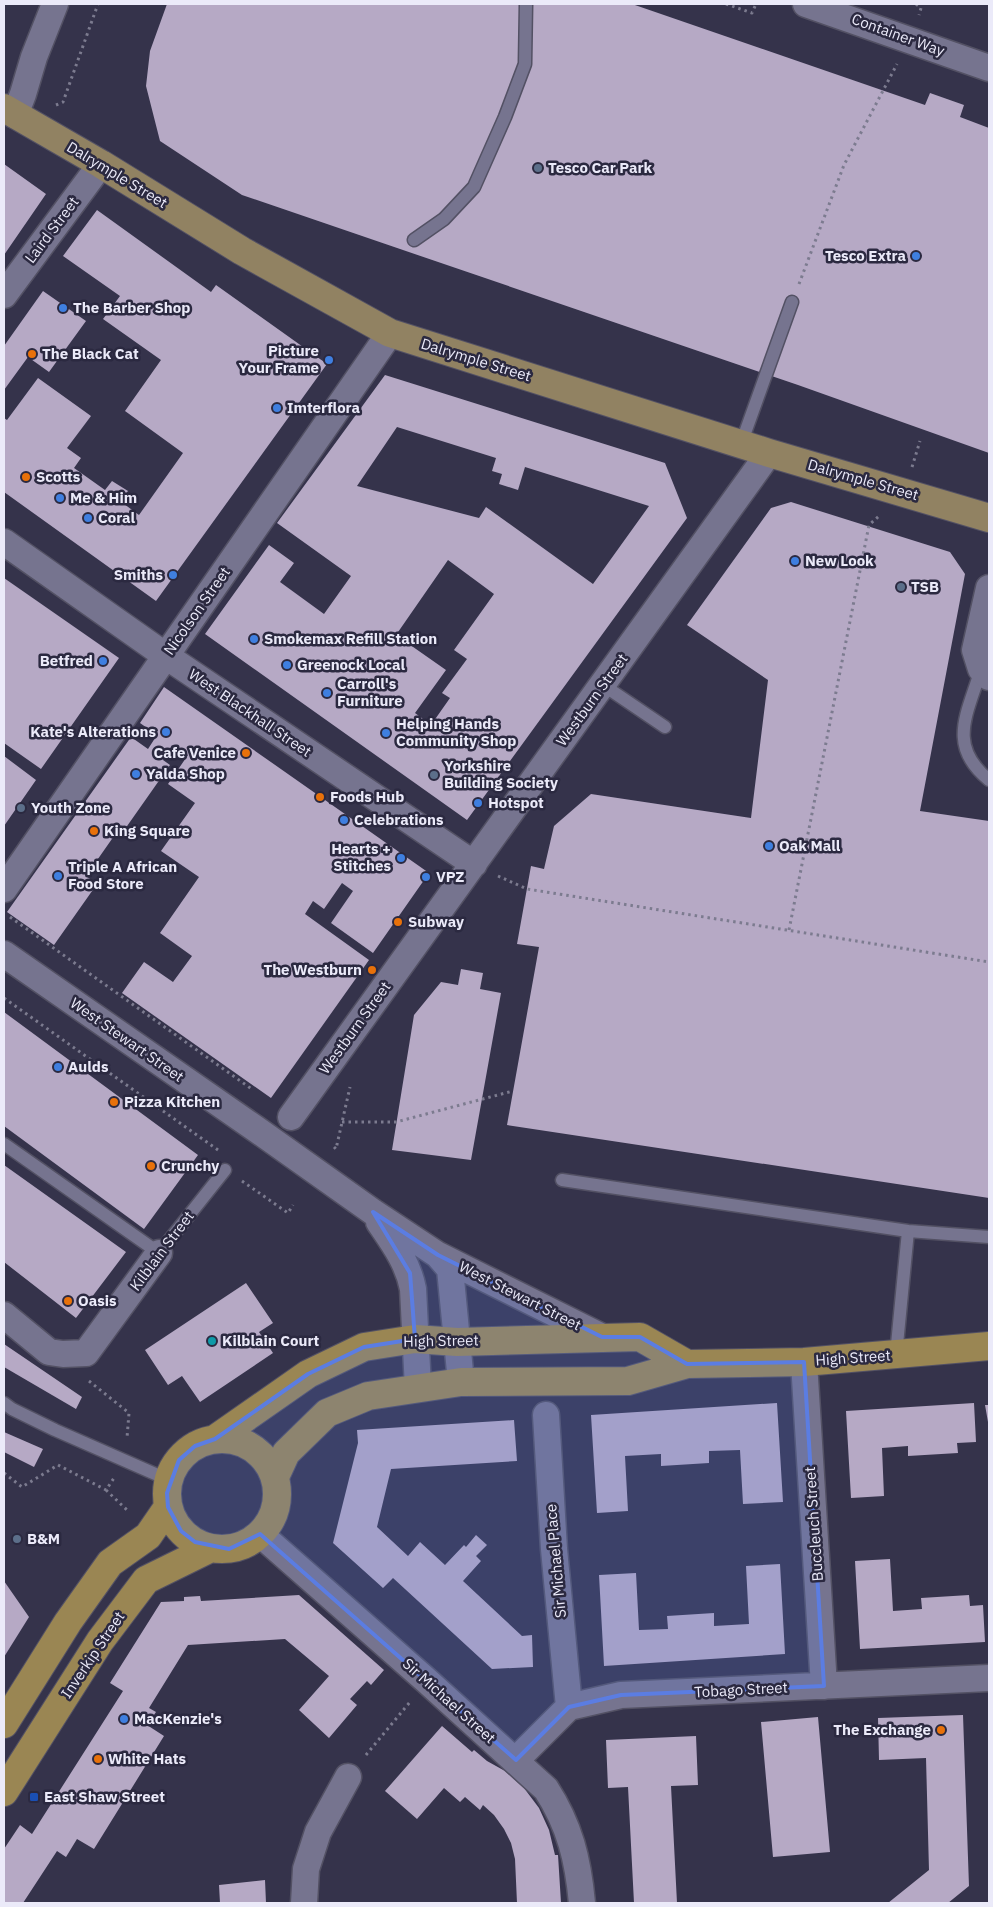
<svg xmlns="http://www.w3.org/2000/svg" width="993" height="1907" viewBox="0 0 993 1907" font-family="'IBM Plex Sans',sans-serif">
	<rect width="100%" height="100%" fill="#35334b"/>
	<path fill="#b6a9c5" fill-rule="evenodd" d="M167 4H632L925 105 930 93 964 105 960 117 989 128V453L798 385 242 195 160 141 146 86 150 51Z
		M4 164 46 194 4 255Z
		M97 210 211 292 216 285 327 364 156 601 4 492V418L7 420 38 378 91 416 67 448 81 458 74 468 105 490 112 481 128 491 120 501 139 515 183 453 125 411 161 360 103 319 120 296 63 256Z
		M43 291 86 321 49 372 28 357 4 390V346Z
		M385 375 665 463 687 518 467 820 205 634 269 545 294 563 280 582 324 614 351 576 277 523ZM397 427 496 458 492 471 502 474 499 484 518 490 525 467 649 506 593 584 486 507 479 518 357 486ZM448 560 494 594 454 650 467 659 442 693 450 698 431 725 415 713 446 670 396 635Z
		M791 502 950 552 965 574 920 811 989 821V1198L507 1125 539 947 517 944 531 866 544 869 554 826 591 794 751 818 768 680 687 625 771 508Z
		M4 578 119 658 41 769 4 743Z
		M164 687 429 873 373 953 331 923 353 891 342 883 324 909 313 901 305 914 369 960 271 1098 122 993 144 962 173 982 192 956 160 933 199 877 161 851 195 803 168 784 188 755 172 745 163 760 170 765 125 829 121 826 86 876 97 884 54 945 7 912 131 737 148 749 157 735 140 723Z
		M4 756 36 780 4 826Z
		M461 969 483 973 480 989 501 993 471 1160 392 1150 414 1015 441 982 458 985Z
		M4 1012 198 1155 144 1229 4 1126Z
		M4 1165 126 1252 76 1318 4 1262Z
		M246 1283 273 1323 259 1332 273 1353 200 1402 182 1376 168 1385 145 1350Z
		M4 1344 82 1397 76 1409 4 1367Z
		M777 1403 783 1502 743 1504 740 1450 709 1451V1463L661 1466V1454L625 1456 628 1511 597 1513 591 1415Z
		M974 1403 976 1442 957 1443 958 1453 908 1456V1446L882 1448 884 1496 851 1498 846 1411Z
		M985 1405H989V1422H988Z
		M514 1420 517 1461 391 1469 377 1527 408 1556 420 1542 445 1565 464 1545 466 1547 476 1535 487 1545 476 1556 481 1561 463 1581 522 1636 532 1635 533 1667 492 1669 393 1578 383 1588 333 1543 358 1443 357 1430Z
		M4 1432 43 1449 34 1467 4 1452Z
		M890 1559 893 1611 922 1609 921 1598 969 1595 970 1606 983 1605 985 1642 860 1649 855 1561Z
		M780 1564 785 1654 604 1666 599 1575 636 1573 639 1630 668 1629 667 1616 714 1613V1626L749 1624 746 1566Z
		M4 1581 29 1617 4 1657Z
		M299 1595 384 1670 371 1685 367 1681 350 1699 357 1705 329 1738 299 1710 329 1676 285 1639 188 1645 149 1708 156 1712 147 1725 164 1736 94 1849 77 1839 66 1857 57 1851 23 1903H4V1849L20 1825 32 1834 123 1691 110 1683 161 1602 184 1601V1597L200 1596 201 1601Z
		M963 1715 969 1886 948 1903H888L929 1870 926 1758 879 1760 878 1718Z
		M818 1717 830 1852 773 1857 761 1722Z
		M442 1726 472 1752 474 1750 487 1761 505 1771 524 1788 539 1808 549 1830 555 1855H558L561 1903H517L515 1859 511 1843 504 1829 494 1815 483 1805 480 1810 465 1797 460 1802 444 1788 417 1819 385 1791Z
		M696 1736 698 1785 671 1786 677 1903H634L628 1787 608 1788 606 1740Z
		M265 1880 266 1903H220L219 1885Z"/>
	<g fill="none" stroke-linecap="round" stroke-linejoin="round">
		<defs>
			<path id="service" d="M414 240 444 219 474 187 505 117 525 64 526 4
				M741 444 792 302
				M981 669C968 713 946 745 989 780
				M603 685 665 727
				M4 1144 159 1253 225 1170
				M562 1180 908 1231 896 1355
				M908 1231 989 1237
				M4 1403 12 1409 55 1430 169 1480"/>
			<path id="minor" d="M806 4 989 68
				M15 115 23 94 34 57 55 4
				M4 295 101 164
				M4 542 166 656 474 864
				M989 588 975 650 981 669 989 677
				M4 889 390 333
				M4 954 256 1129 373 1212 438 1255 602 1337
				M291 1117 769 453
				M379 1222C394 1244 408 1263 413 1289L418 1388
				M438 1255 450 1269 461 1382
				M4 1315 49 1352 63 1354 86 1353 159 1253
				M804 1362 824 1686
				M546 1415 554 1549 569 1707
				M260 1534 427 1681 546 1789C570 1826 578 1860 582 1903
				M516 1760 569 1707 621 1695 989 1678
				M304 1903 306 1869 318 1832 348 1777"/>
			<path id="primary" d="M4 108 101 164 242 251 390 333 769 453 989 518"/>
			<path id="trunk" d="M215 1439 308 1374 364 1347 415 1339 457 1342 640 1337 687 1364
				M167 1494a55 55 0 1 1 110 0a55 55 0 1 1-110 0Z
				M275 1477 286 1453 327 1413 368 1396 461 1382 628 1381 687 1364 804 1362 989 1346
				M4 1724 68 1622 110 1563 148 1536 168 1507
				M4 1792 100 1641 146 1580 211 1548"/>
		</defs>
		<use href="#service" stroke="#535164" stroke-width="15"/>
		<use href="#minor" stroke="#535164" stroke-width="29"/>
		<use href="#primary" stroke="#535164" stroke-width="30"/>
		<use href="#trunk" stroke="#535164" stroke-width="30"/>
		<path stroke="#7c7b8f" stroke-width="3" stroke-dasharray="2.5 4" stroke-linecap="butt" d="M726 4 752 13 756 4
			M916 4 921 8 919 15
			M56 105 63 102 98 4
			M799 284 844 165 897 64
			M912 467 920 441
			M498 876 527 889 989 962
			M10 917 253 1090
			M789 930 869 525 879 516
			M4 998 218 1150
			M342 1122H396L513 1091
			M334 1147 336 1149 350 1087
			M242 1181 288 1213 293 1205
			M89 1381 129 1413 127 1438
			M4 1473 22 1487 58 1465 106 1490 114 1478
			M106 1490 128 1511
			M366 1755 410 1702"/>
		<use href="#service" stroke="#76748f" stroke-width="12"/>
		<use href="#minor" stroke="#76748f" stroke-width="26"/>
		<use href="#primary" stroke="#918262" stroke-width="28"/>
		<use href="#trunk" stroke="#9a8653" stroke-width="28"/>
	</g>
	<path fill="#5b7de2" fill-opacity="0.2" stroke="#5b7de2" stroke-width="4" stroke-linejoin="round" d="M373 1212 438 1255 602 1337H640L687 1364 804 1362 824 1686 621 1695 569 1707 516 1760 260 1534 229 1549 195 1542 181 1531 168 1507 167 1493 179 1460 195 1446 215 1439 308 1374 364 1347 415 1339 410 1273Z"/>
	<g fill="#5c6f8a" stroke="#2b2940" stroke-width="2">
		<circle cx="538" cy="168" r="5"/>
		<circle cx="901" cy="587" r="5"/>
		<circle cx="434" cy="775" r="5"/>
		<circle cx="21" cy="808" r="5"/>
		<circle cx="17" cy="1539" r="5"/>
	</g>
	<g fill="#3f7fe0" stroke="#2b2940" stroke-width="2">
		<circle cx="916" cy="256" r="5"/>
		<circle cx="63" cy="308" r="5"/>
		<circle cx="329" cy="360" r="5"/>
		<circle cx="277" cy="408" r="5"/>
		<circle cx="60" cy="498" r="5"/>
		<circle cx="88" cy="518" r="5"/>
		<circle cx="795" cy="561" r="5"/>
		<circle cx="173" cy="575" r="5"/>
		<circle cx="254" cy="639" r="5"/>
		<circle cx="103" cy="661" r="5"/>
		<circle cx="287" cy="665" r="5"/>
		<circle cx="327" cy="693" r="5"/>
		<circle cx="166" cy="732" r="5"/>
		<circle cx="386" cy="733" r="5"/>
		<circle cx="136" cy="774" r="5"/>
		<circle cx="478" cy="803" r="5"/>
		<circle cx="344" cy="820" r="5"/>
		<circle cx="769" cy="846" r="5"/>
		<circle cx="401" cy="858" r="5"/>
		<circle cx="58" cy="876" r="5"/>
		<circle cx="426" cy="877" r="5"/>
		<circle cx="58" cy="1067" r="5"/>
		<circle cx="124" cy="1719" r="5"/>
	</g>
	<g fill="#e8710a" stroke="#2b2940" stroke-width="2">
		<circle cx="32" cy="354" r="5"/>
		<circle cx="26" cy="477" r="5"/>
		<circle cx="246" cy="753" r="5"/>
		<circle cx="320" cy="797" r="5"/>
		<circle cx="94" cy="831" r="5"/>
		<circle cx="398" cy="922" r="5"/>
		<circle cx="372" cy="970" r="5"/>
		<circle cx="114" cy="1102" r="5"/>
		<circle cx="151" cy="1166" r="5"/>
		<circle cx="68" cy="1301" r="5"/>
		<circle cx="941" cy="1730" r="5"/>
		<circle cx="98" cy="1759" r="5"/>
	</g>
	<circle fill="#0f9aa8" stroke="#2b2940" stroke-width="2" cx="212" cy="1341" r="5"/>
	<rect fill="#1a4fb4" stroke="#2b2940" stroke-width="2" x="29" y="1792" width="10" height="10" rx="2.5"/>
	<g text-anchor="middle" stroke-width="5" stroke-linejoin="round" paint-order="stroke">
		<g font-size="15" fill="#ebeaf9" stroke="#2b2940">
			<text transform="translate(898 35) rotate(20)" y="5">Container Way</text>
			<text transform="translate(117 175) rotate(31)" y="5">Dalrymple Street</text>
			<text transform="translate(52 230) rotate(-53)" y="5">Laird Street</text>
			<text transform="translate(476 360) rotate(17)" y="5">Dalrymple Street</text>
			<text transform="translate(863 480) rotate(16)" y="5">Dalrymple Street</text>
			<text transform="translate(197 611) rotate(-55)" y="5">Nicolson Street</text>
			<text transform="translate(592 700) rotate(-54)" y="5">Westburn Street</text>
			<text transform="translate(250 713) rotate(34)" y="5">West Blackhall Street</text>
			<text transform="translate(355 1028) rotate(-54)" y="5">Westburn Street</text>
			<text transform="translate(127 1040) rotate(35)" y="5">West Stewart Street</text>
			<text transform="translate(162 1251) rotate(-53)" y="5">Kilblain Street</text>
			<text transform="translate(520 1296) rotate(27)" y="5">West Stewart Street</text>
			<text transform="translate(441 1341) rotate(-1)" y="5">High Street</text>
			<text transform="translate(853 1358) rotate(-4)" y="5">High Street</text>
			<text transform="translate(814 1524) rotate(-94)" y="5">Buccleuch Street</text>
			<text transform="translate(556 1561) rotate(-95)" y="5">Sir Michael Place</text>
			<text transform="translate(93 1655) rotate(-56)" y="5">Inverkip Street</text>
			<text transform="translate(741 1690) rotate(-3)" y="5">Tobago Street</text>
			<text transform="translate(449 1701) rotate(42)" y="5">Sir Michael Street</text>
		</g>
		<g font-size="15" font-weight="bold" fill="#ebeaf9" stroke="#2b2940" text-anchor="start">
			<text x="548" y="173">Tesco Car Park</text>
			<text x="906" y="261" text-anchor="end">Tesco Extra</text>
			<text x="73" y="313">The Barber Shop</text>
			<text x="319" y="356" text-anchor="end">Picture<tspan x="319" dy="17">Your Frame</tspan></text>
			<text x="42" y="359">The Black Cat</text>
			<text x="287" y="413">Imterflora</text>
			<text x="36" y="482">Scotts</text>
			<text x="70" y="503">Me &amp; Him</text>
			<text x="98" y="523">Coral</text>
			<text x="805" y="566">New Look</text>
			<text x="163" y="580" text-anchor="end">Smiths</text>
			<text x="911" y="592">TSB</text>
			<text x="264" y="644">Smokemax Refill Station</text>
			<text x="93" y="666" text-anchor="end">Betfred</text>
			<text x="297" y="670">Greenock Local</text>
			<text x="337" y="689">Carroll's<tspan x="337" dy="17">Furniture</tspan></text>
			<text x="396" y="729">Helping Hands<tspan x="396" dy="17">Community Shop</tspan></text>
			<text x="156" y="737" text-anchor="end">Kate's Alterations</text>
			<text x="236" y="758" text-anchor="end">Cafe Venice</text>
			<text x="444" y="771">Yorkshire<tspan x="444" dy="17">Building Society</tspan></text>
			<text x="146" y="779">Yalda Shop</text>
			<text x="330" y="802">Foods Hub</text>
			<text x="488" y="808">Hotspot</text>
			<text x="31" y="813">Youth Zone</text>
			<text x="354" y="825">Celebrations</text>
			<text x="104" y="836">King Square</text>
			<text x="779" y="851">Oak Mall</text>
			<text x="391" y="854" text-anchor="end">Hearts +<tspan x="391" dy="17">Stitches</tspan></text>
			<text x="68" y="872">Triple A African<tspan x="68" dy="17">Food Store</tspan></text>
			<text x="436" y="882">VPZ</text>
			<text x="408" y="927">Subway</text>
			<text x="362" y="975" text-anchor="end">The Westburn</text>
			<text x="68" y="1072">Aulds</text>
			<text x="124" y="1107">Pizza Kitchen</text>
			<text x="161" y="1171">Crunchy</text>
			<text x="78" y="1306">Oasis</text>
			<text x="222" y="1346">Kilblain Court</text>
			<text x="27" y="1544">B&amp;M</text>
			<text x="134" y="1724">MacKenzie's</text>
			<text x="931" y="1735" text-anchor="end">The Exchange</text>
			<text x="108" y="1764">White Hats</text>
			<text x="44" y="1802">East Shaw Street</text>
		</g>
	</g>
	<rect width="993" height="1907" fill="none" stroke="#ebeaf9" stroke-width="10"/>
</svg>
